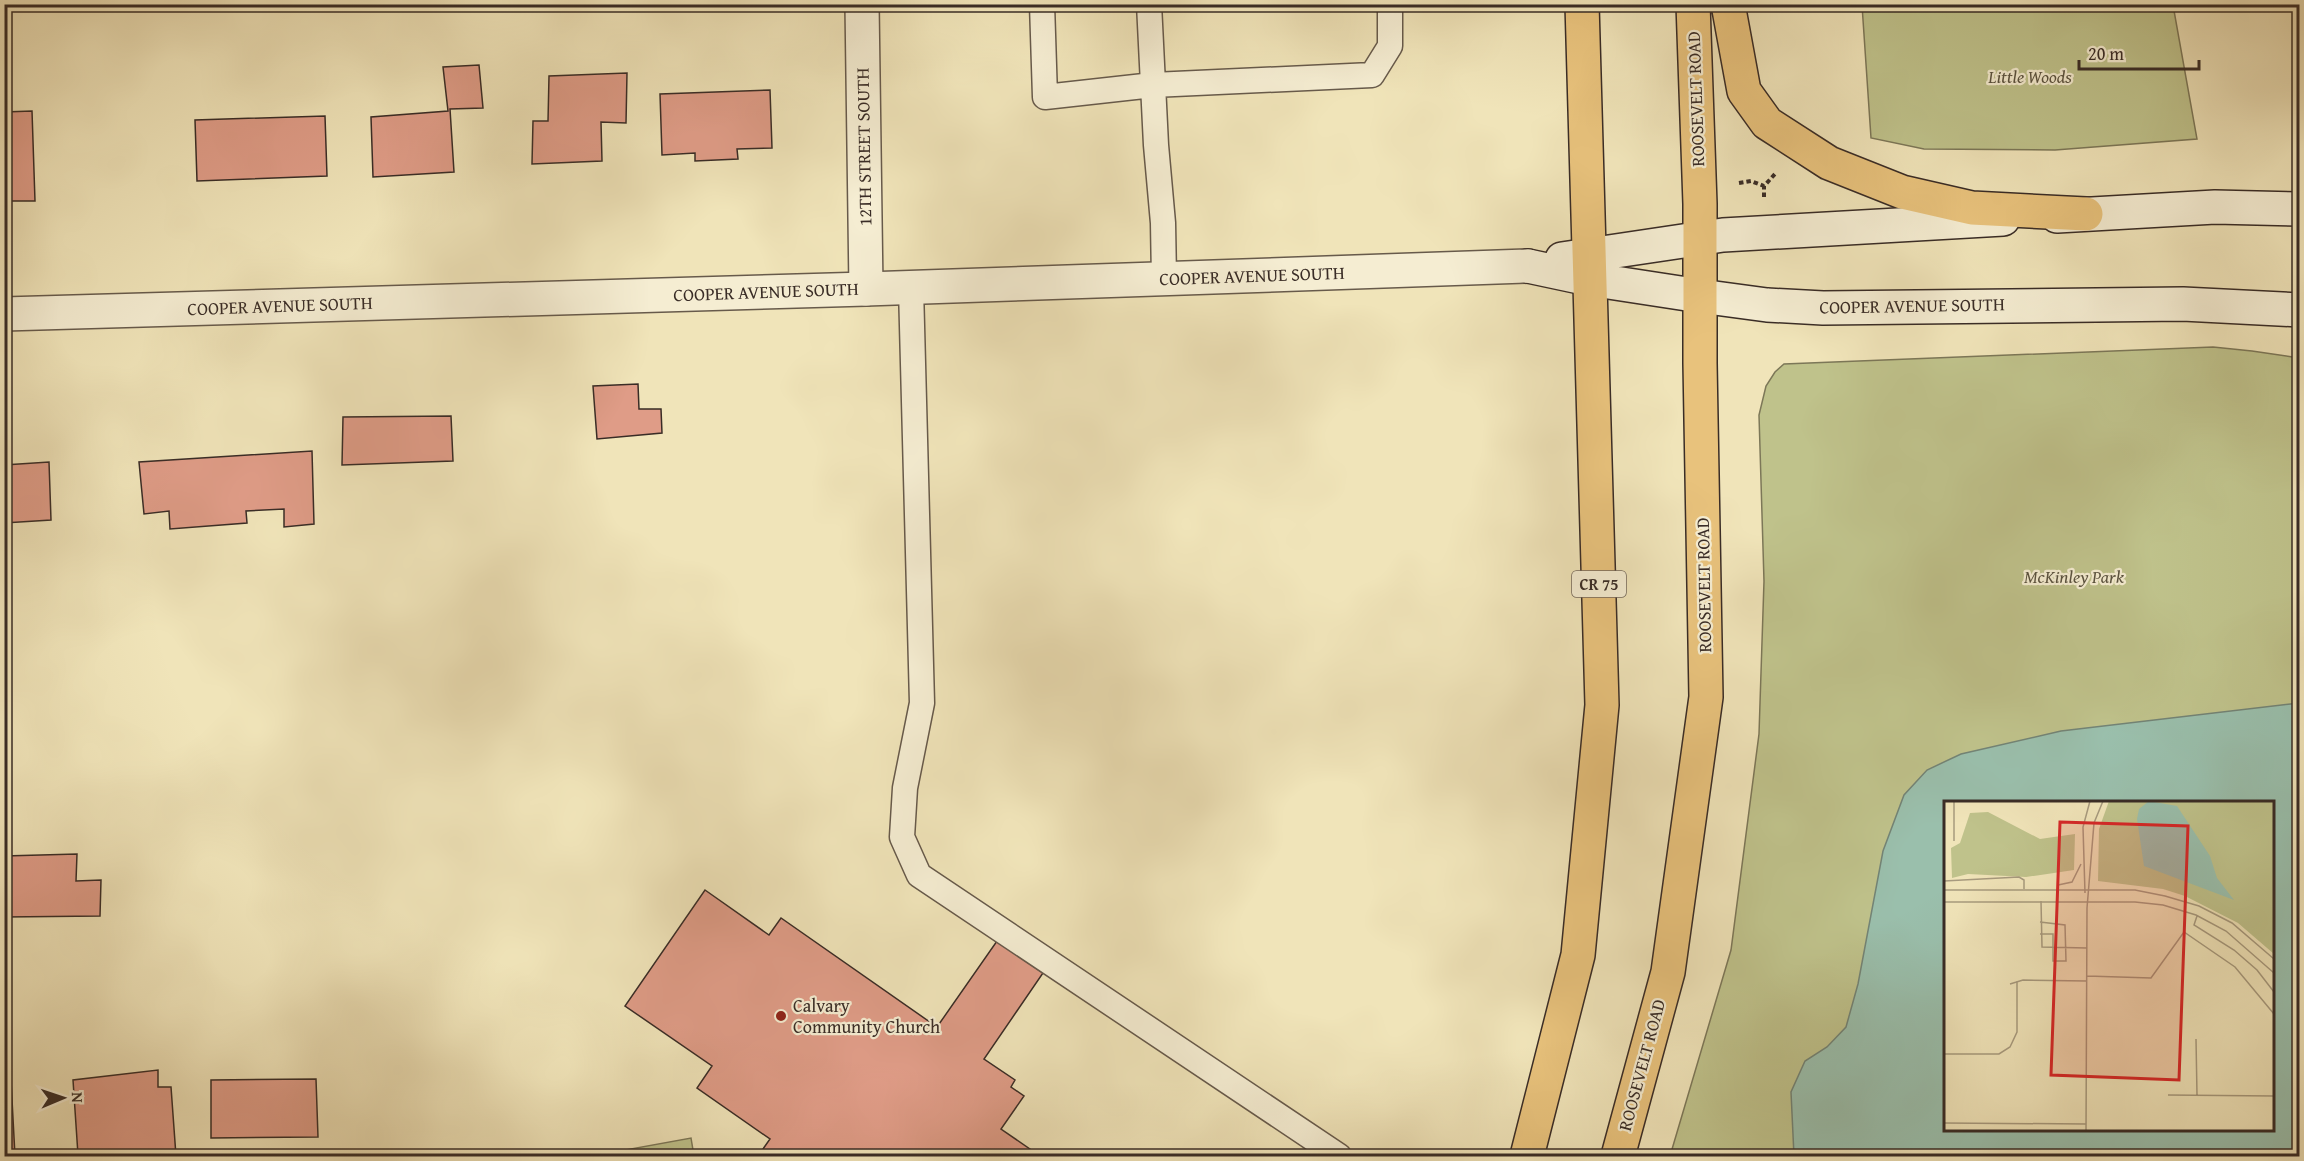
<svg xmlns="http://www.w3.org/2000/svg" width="2304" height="1161" viewBox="0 0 2304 1161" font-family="'Gentium Book Plus',serif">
	<rect width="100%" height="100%" fill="#f0e4b9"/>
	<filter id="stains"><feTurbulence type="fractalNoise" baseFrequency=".00333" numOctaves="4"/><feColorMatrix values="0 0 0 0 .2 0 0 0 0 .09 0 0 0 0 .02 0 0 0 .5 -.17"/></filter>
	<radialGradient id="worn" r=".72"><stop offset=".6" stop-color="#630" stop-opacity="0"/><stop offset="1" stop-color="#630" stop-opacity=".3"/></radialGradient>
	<path fill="#bfc28b" stroke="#7c7758" stroke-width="1.5" fill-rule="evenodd" d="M1862 5H2173L2197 139 2055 150 1924 149 1871 138Z
		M2213 347 2252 351 2299 358V1156H1670L1731 950 1759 734 1764 581 1759 415 1766 386 1775 372 1784 364ZM1946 802H2272V1130H1946Z
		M691 1138 694 1156H626L625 1150Z"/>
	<path fill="#9abfac" stroke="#738476" stroke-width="1.5" fill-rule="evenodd" d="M2299 703V1156H1794L1791 1092 1805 1061 1827 1047 1846 1027 1858 984 1883 851 1904 795 1927 770 1961 754 2061 731ZM1946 802H2272V1130H1946Z"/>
	<path fill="#df9c87" stroke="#392c26" stroke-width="1.5" d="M479 65 483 108 450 109 454 172 373 177 371 117 448 111 443 67Z
		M627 73 626 123 601 122 602 161 532 164 533 121H548L549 76Z
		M770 90 772 148 737 149 738 159 695 161V153L662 155 660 94Z
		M32 111 35 201H4V112Z
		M325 116 327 176 197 181 195 120Z
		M638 384 639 409H661L662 433 597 439 593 386Z
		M451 416 453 461 342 465 343 417Z
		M312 451 314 524 284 527V509L246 511 247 523 170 529 169 511 144 514 139 462Z
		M49 462 51 520 4 523V465Z
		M77 854 76 881 101 880 100 916 4 917V856Z
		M705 890 769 935 781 918 937 1027 997 941 1043 973 984 1059 1015 1080 1011 1087 1024 1096 1001 1129 1040 1156H758L770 1139 697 1088 712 1066 625 1006Z
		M4 1062H10L15 1156H4Z
		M158 1070V1087H171L176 1156H118V1151L78 1155 73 1080Z
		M316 1079 318 1137 211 1138V1080Z"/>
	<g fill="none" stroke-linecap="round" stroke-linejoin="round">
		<defs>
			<path id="service" d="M1042 4 1045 97 1153 85 1372 75 1390 46V4
				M1149 4 1156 145 1163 223 1164 279
				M911 288 922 703 905 788 902 837 919 875 1339 1156"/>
			<path id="minor" d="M862 4 866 289"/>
			<path id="tertiary" d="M4 314 866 289 1528 266"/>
			<path id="secondary" d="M2057 216 2215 207 2300 209
				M1562 259 1723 235 2003 219
				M1528 266 1589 279 1700 296 1767 305 1823 308 2183 304 2300 310"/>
			<path id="primary" d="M1728 4 1744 91 1767 123 1829 163 1902 192 1972 208 2086 214
				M1527 1156 1578 955 1602 705 1582 4
				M1618 1156 1668 972 1706 697 1700 363V204L1693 4"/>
		</defs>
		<use href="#service" stroke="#675a4b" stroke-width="27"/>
		<use href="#minor" stroke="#675a4b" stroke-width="36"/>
		<use href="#tertiary" stroke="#675a4b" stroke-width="36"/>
		<use href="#secondary" stroke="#392c26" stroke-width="36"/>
		<use href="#primary" stroke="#392c26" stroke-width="36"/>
		<path stroke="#392c26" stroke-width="4" stroke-dasharray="4.5 3" stroke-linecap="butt" d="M1739 183 1751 181 1764 186
			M1764 197V186L1775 174"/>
		<use href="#service" stroke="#f5edd2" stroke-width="24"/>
		<use href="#minor" stroke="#f5edd2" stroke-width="33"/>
		<use href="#tertiary" stroke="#f5edd2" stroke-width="33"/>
		<use href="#secondary" stroke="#f5edd2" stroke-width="33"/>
		<use href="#primary" stroke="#e8c27c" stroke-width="33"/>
	</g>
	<circle fill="#8f2418" stroke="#f5edd2" stroke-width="2" cx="781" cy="1016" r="6"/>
	<g text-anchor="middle" stroke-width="4.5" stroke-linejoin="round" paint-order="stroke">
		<rect fill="#f5edd2" stroke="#71665a" stroke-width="1.5" x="1572" y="571" width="54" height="26" rx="4.5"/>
		<g font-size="16" font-weight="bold" fill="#392c26">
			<text x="1599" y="590">CR 75</text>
		</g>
		<g font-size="18" font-style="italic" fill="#5a523f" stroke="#f5edd2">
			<text x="2030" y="83">Little Woods</text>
			<text x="2074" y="583">McKinley Park</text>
		</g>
		<g font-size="18" fill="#392c26" stroke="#f5edd2">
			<text transform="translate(1696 99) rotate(-92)" y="6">ROOSEVELT ROAD</text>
			<text transform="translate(864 147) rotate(-91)" y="6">12TH STREET SOUTH</text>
			<text transform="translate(1252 276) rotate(-2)" y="6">COOPER AVENUE SOUTH</text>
			<text transform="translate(766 292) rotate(-2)" y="6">COOPER AVENUE SOUTH</text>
			<text transform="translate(280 306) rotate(-2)" y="6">COOPER AVENUE SOUTH</text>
			<text transform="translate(1912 306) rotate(-1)" y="6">COOPER AVENUE SOUTH</text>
			<text transform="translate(1704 585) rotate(-91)" y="6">ROOSEVELT ROAD</text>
			<text transform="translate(1642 1065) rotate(-75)" y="6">ROOSEVELT ROAD</text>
		</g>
		<g font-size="18" fill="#392c26" stroke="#f5edd2" text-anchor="start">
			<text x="793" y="1012">Calvary<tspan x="793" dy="21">Community Church</tspan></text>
		</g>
	</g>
	<g transform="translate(1944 801)">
		<rect width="330" height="330" fill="#f0e4b9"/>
		<path d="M165 0H330V153L294 122 241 95 219 88 154 80 155 28ZM44 11 96 38 131 33 130 69 82 76 24 73 8 77 7 47 16 42 26 12Z" fill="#bfc28b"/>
		<path d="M205 0 233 5 266 55 273 77 290 99 200 65 193 18 195 8Z" fill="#9abfac"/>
		<path fill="none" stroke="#a79a7e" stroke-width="1.5" d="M10 0V40M0 80 75 76 80 79V88M114 84 128 81 137 63M0 89H191L221 95 255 105 288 122 330 158M141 92 139 26 146 0M97 100 98 146 143 147M0 101H191L219 104 252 114 282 130 330 172M143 107 150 22 159 0M253 115 250 124 290 149 313 169 330 191M96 133H109V160H122L121 124 96 121M143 175 207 177 240 131 291 166 330 213M66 183 79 179 143 180M252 238 253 294M0 253H55L66 246 73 231V180M224 294 330 295M0 322 142 323M142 330 143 107"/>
		<path fill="#d62828" fill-opacity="0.15" stroke="#d62828" stroke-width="3" d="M116 21 244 25 235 279 107 274Z"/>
		<rect width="330" height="330" fill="none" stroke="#392c26" stroke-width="3"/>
	</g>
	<rect width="2304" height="1161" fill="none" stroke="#f0e4b9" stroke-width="24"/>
	<rect x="6" y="6" width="2292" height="1149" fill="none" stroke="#392c26" stroke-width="3"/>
	<rect x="12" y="12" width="2280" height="1137" fill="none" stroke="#392c26" stroke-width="1.5"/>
	<g transform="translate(63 1098) rotate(88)" stroke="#f5edd2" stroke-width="4.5" paint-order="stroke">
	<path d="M0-4.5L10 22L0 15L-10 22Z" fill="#392c26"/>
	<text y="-9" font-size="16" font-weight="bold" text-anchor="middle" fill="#392c26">N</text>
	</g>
	<path d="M2079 60v9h120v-9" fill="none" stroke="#392c26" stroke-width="3"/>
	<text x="2088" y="60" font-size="18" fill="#392c26" stroke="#f5edd2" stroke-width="4.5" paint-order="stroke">20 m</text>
	<rect width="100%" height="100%" filter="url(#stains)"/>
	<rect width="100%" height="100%" fill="url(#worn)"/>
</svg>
